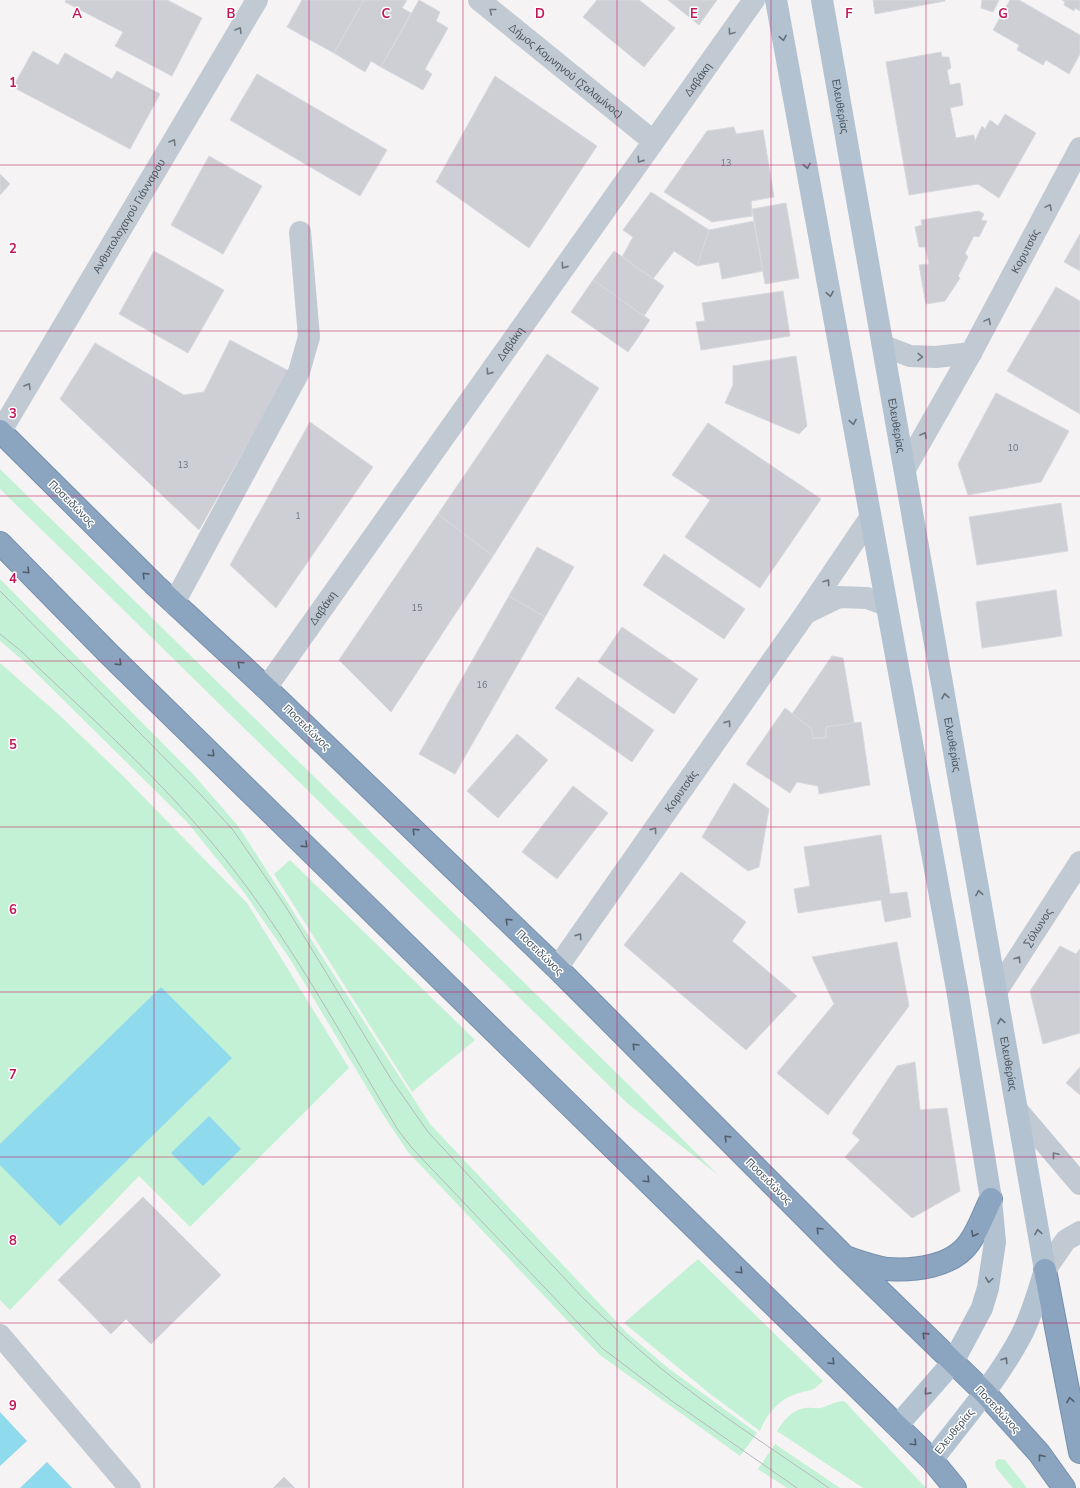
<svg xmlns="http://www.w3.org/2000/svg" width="1080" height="1488" viewBox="0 0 1080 1488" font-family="'Nunito Sans',sans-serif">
	<rect width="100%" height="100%" fill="#f5f3f3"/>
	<path fill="#c3f1d5" d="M0 469 637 1093 718 1175 627 1103 0 489Z
		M0 579 193 774 238 826 430 1124 627 1333 668 1368 757 1433 740 1456 600 1355 408 1152 382 1113 290 959 243 891 187 822 26 663 0 641Z
		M0 663 57 713 123 776 247 903 349 1068 190 1227 139 1176 10 1310 0 1300Z
		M290 860 475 1040 412 1092 274 874Z
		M698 1259 823 1381C811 1393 811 1389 796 1394 779 1399 766 1415 760 1431L709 1393 624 1323Z
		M844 1401 926 1488H863L777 1431C784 1420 792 1410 805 1408 810 1407 816 1409 821 1408 829 1405 835 1402 844 1401Z
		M775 1444 840 1488H787L758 1469Z
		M999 1459 1005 1460 1027 1488H1013L996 1468 995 1462Z"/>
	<path fill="#90daee" d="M161 987 232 1058 60 1226 0 1165V1144Z
		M209 1116 241 1149 203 1186 171 1153Z
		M0 1412 27 1441 0 1466Z
		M47 1462 72 1488H20Z"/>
	<path fill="#cdcfd5" stroke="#d7d9de" d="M66 0H167L202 18 172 76 115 46 123 32 65 2Z
		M302 0H364L334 53 287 27Z
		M364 0H407L402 8 411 13 381 67 371 61 365 72 334 53Z
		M419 0 440 12 436 21 448 28 425 69 432 74 423 90 381 67Z
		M597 0H639L675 28 644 67 583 17Z
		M668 0H717L699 25Z
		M873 0H945V1L875 14Z
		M982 0H999L993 12 981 8Z
		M1010 0H1019L1080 35V54L1069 74 1046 60 1043 65 1017 50 1019 45 993 30Z
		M1062 0H1080V11L1075 8 1074 11 1064 5 1065 2Z
		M33 51 58 65 65 53 112 79 117 71 160 94 130 149 13 87Z
		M941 52 942 57H949L951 68 947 70 950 85 960 83 963 105 950 108 956 138 974 135 975 141 982 126 985 129 990 120 998 126 1005 114 1036 133 999 198 978 184 909 195 886 62Z
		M257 74 387 150 360 196 230 120Z
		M495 76 597 146 529 248 436 182Z
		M734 127 736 134 763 130 774 197 751 201 752 216 712 222 664 192 707 131Z
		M209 156 262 186 223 254 171 225Z
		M0 174 10 184 0 195Z
		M651 192 709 230 697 266 674 251 653 279 622 257 633 237 623 230Z
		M786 203 799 278 765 284 752 209Z
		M979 211 984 214 981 220 987 221 979 237 974 236 965 253 968 257 958 276 960 278 945 301 926 304 919 265 929 264 925 247H919L915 227 922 225 921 220Z
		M754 221 763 271 722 279 719 262 697 266 709 230Z
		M1080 234V271L1064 262Z
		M154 251 224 290 188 353 119 314Z
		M614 251 664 286 644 316 593 280Z
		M593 280 650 320 628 352 571 312Z
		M1056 287 1080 301V414L1007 371Z
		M783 291 790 336 701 350 696 322 705 321 702 303Z
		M230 340 289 371 199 530 60 399 95 343 184 395 204 392Z
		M547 354 599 388 493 556 438 514Z
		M796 356 807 426 799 434 725 403 733 385V366Z
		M996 393 1069 431 1041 482 968 495 958 464Z
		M310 422 373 467 276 608 230 565Z
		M708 423 821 499 760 588 685 537 710 500 672 475Z
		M1061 503 1068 551 977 565 969 517Z
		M438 514 493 556 391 712 339 660Z
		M537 547 574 567 545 617 509 596Z
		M664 554 745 609 724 639 643 585Z
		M1056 590 1062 636 982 648 976 602Z
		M509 596 545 617 455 774 419 754Z
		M622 627 698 679 674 714 598 662Z
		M832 656 843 658 854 723 826 727V738H813L811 728 792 714Z
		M578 677 654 730 632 762 555 708Z
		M785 708 811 728 813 738H826V727L861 722 870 785 819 794 818 786 797 782 790 793 746 764Z
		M517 734 548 760 498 818 467 791Z
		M734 783 769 809 759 867 748 871 702 837Z
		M573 786 608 813 557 879 522 852Z
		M881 835 890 894 907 892 911 917 885 922 881 900 798 913 794 889 810 886 804 847Z
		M681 872 746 922 732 941 797 996 746 1050 624 945Z
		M897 942 909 1006 828 1115 777 1073 834 1004 812 957Z
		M1060 946 1076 954 1080 949V1033L1043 1044 1030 991Z
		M915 1062 920 1110 947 1108 960 1191 912 1218 845 1157 860 1140 852 1133 897 1066Z
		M1080 1067V1095L1066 1083Z
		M143 1197 221 1275 151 1344 126 1319 111 1334 58 1280Z
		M284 1477 295 1488H273Z"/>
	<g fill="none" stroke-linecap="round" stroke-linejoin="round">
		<defs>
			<path id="highway" d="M0 431 156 586 266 688 557 968 846 1258 985 1393 1039 1453 1064 1488
				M0 543 109 654 932 1460 955 1488
				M848 1258C860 1262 874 1267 887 1269 914 1271 952 1267 969 1243 978 1231 984 1213 991 1199
				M1045 1270 1080 1452"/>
		</defs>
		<use href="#highway" stroke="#7690ad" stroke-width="24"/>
		<g stroke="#c1cad2" stroke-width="22">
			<path id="s1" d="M479 0 653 141"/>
			<path d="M884 346 910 356 936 357 971 353"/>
			<path id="s2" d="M1 431 257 0"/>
			<path id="s3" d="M905 469 971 353 1080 148"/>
			<path d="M174 603 299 372 309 337 300 232"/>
			<path d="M806 613 839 597 867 598 886 605"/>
			<path id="s4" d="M266 688 754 0"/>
			<path id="s5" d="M557 968 805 614 870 518"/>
			<path id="s6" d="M996 992 1080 862"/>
			<path d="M1017 1110 1080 1184"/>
			<path d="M1045 1270 1066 1240 1080 1232"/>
			<path d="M0 1335 130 1488"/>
		</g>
		<g stroke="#b3c2d1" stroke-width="22">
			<path d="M776 0 957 989 991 1199 995 1242 988 1288 982 1308 953 1362 897 1426"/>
			<path id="s7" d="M822 0 1045 1270C1038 1292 1032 1315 1021 1336 997 1381 963 1420 932 1460"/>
		</g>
		<use href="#highway" stroke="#8ba5c1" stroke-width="22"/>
		<path stroke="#b5b8bd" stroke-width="1" d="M0 591 202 796 233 830 286 907 391 1079 428 1132 583 1298C607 1321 632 1344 658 1366 712 1410 771 1448 829 1488
			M0 634 21 651C79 707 141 761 194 822 277 914 335 1025 398 1130L412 1148 602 1348 672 1401 797 1488"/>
	</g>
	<defs><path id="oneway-chevron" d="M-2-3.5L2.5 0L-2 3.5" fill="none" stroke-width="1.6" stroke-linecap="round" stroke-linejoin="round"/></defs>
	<g stroke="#6e7983">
		<use href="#oneway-chevron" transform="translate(492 11) rotate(-141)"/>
		<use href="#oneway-chevron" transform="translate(239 30) rotate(-59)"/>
		<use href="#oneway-chevron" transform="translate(731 32) rotate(126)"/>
		<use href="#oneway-chevron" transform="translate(173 142) rotate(-59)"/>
		<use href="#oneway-chevron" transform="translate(640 160) rotate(125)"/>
		<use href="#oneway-chevron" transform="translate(1049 207) rotate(-62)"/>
		<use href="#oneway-chevron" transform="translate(564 266) rotate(125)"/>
		<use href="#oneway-chevron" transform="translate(988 321) rotate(-62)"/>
		<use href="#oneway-chevron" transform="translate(920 357) rotate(2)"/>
		<use href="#oneway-chevron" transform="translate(489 372) rotate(125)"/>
		<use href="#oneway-chevron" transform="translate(28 386) rotate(-59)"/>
		<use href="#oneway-chevron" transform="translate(924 435) rotate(-61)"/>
		<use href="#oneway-chevron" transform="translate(827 582) rotate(-56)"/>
		<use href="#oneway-chevron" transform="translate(728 723) rotate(-55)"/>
		<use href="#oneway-chevron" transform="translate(654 830) rotate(-55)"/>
		<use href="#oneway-chevron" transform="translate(579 936) rotate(-55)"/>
		<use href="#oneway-chevron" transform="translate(1018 959) rotate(-57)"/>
		<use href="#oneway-chevron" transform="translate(1055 1155) rotate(-130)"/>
	</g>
	<g stroke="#64717d">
		<use href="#oneway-chevron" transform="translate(783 38) rotate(80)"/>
		<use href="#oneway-chevron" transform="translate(807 166) rotate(80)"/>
		<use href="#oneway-chevron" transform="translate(830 294) rotate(80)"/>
		<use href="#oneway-chevron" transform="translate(853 422) rotate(80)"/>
		<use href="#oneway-chevron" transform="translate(945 696) rotate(-100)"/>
		<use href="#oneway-chevron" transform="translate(979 893) rotate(-100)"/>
		<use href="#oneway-chevron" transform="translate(1001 1021) rotate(-100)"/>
		<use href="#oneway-chevron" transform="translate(1038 1232) rotate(-100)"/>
		<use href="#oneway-chevron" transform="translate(989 1280) rotate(98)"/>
		<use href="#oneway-chevron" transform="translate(1005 1360) rotate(-57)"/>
		<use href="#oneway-chevron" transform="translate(927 1392) rotate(132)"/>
	</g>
	<g stroke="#505e6b">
		<use href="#oneway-chevron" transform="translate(27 571) rotate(45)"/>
		<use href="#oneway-chevron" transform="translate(145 575) rotate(-135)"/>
		<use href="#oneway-chevron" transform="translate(119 663) rotate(44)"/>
		<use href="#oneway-chevron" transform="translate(240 664) rotate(-137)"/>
		<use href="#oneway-chevron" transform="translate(212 754) rotate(44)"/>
		<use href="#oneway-chevron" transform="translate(415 831) rotate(-136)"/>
		<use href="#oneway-chevron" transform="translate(305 845) rotate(44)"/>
		<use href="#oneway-chevron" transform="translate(508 921) rotate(-136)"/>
		<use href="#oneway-chevron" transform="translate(635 1046) rotate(-135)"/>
		<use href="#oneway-chevron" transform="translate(727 1138) rotate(-135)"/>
		<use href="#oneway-chevron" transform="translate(647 1180) rotate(45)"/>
		<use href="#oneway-chevron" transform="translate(819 1230) rotate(-135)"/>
		<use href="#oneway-chevron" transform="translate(974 1234) rotate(117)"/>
		<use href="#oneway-chevron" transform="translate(740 1271) rotate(45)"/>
		<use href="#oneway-chevron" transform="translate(925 1335) rotate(-136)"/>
		<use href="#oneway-chevron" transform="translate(832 1362) rotate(45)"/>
		<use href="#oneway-chevron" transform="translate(1070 1400) rotate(-101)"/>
		<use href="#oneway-chevron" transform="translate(914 1443) rotate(45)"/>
		<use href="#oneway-chevron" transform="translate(1041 1457) rotate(-127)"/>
	</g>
	<path fill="none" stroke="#c2185b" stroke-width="1" stroke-opacity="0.55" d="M154 0V1488M309 0V1488M463 0V1488M617 0V1488M771 0V1488M926 0V1488M0 165H1080M0 331H1080M0 496H1080M0 661H1080M0 827H1080M0 992H1080M0 1157H1080M0 1323H1080"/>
	<g text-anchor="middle" stroke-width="3" stroke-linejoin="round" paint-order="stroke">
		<g font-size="9" fill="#6b747e">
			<text x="726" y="166">13</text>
			<text x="1013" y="451">10</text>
			<text x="183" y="468">13</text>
			<text x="298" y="519">1</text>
			<text x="417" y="611">15</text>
			<text x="482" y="688">16</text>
		</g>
		<g font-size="11" fill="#4a5661" stroke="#fff">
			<text dy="4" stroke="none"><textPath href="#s1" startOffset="112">Δήμος Κομνηνού (Σαλαμίνος)</textPath></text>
			<text dy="4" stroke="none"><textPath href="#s4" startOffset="746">Δαβάκη</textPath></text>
			<text dy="4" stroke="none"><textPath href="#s7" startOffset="108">Ελευθερίας</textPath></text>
			<text dy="4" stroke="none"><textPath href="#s2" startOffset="250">Ανθυπολοχαγού Γιάνναρου</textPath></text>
			<text dy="4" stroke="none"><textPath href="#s3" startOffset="249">Κορυτσάς</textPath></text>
			<text dy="4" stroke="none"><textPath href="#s4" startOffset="422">Δαβάκη</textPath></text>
			<text dy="4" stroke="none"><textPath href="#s7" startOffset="432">Ελευθερίας</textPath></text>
			<text transform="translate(72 503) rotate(45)" y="4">Ποσειδώνος</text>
			<text dy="4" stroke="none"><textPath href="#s4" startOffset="98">Δαβάκη</textPath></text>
			<text transform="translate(307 727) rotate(44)" y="4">Ποσειδώνος</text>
			<text dy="4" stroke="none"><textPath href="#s7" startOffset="756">Ελευθερίας</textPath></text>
			<text dy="4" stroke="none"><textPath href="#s5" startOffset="216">Κορυτσάς</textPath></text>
			<text dy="4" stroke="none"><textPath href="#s6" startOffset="77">Σόλωνος</textPath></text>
			<text transform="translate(540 952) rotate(44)" y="4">Ποσειδώνος</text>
			<text dy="4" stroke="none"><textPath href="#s7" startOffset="1080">Ελευθερίας</textPath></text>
			<text transform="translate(769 1181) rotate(45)" y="4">Ποσειδώνος</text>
			<text transform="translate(998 1409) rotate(47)" y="4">Ποσειδώνος</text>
			<text transform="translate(954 1431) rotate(-51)" y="4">Ελευθερίας</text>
		</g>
	</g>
	<g font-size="13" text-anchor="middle" font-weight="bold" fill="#c2185b" stroke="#fff" stroke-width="3" stroke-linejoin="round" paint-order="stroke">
		<text x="77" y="18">A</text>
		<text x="231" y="18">B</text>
		<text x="386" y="18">C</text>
		<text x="540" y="18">D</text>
		<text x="694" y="18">E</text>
		<text x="849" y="18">F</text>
		<text x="1003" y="18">G</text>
		<text x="13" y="87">1</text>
		<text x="13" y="253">2</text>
		<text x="13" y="418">3</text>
		<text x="13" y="583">4</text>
		<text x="13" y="749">5</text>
		<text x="13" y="914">6</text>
		<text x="13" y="1079">7</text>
		<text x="13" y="1245">8</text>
		<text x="13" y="1410">9</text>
	</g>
</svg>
